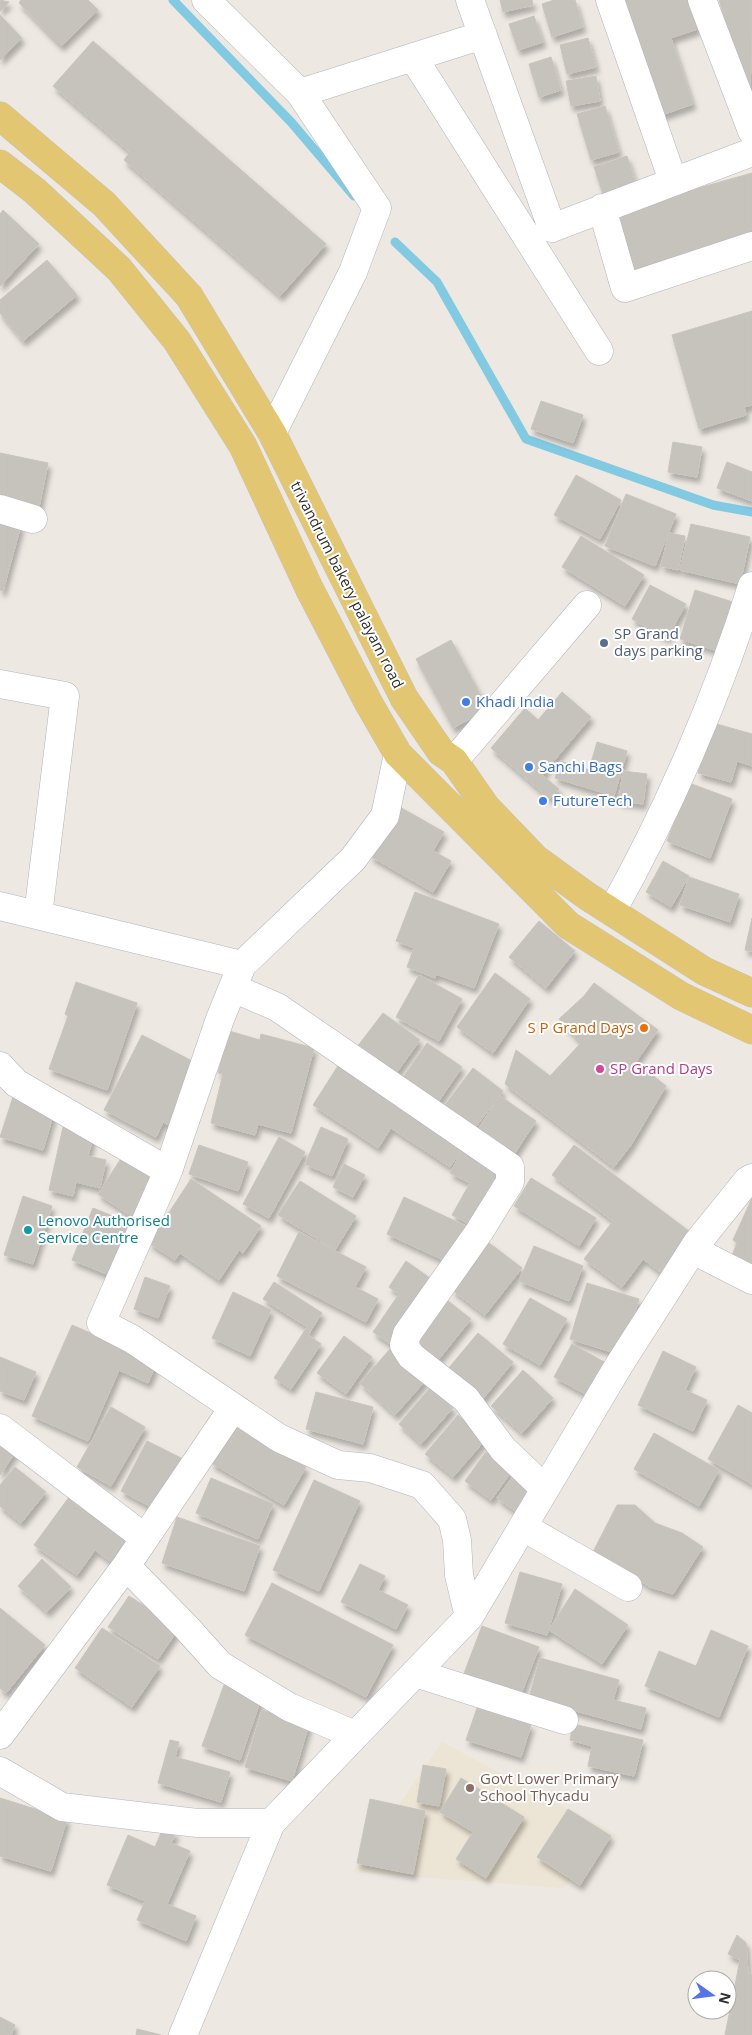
<svg xmlns="http://www.w3.org/2000/svg" width="752" height="2035" viewBox="0 0 752 2035" font-family="'Open Sans',sans-serif">
	<defs>
		<filter id="shadow"><feDropShadow dx="3" dy="5.5" stdDeviation="2.5" flood-color="#0004"/></filter>
	</defs>
	<rect width="100%" height="100%" fill="#ede8e2"/>
	<path fill="#ece4d4" d="M442 1742 617 1835 563 1888 353 1872Z"/>
	<g fill="none" stroke-linecap="round" stroke-linejoin="round">
		<path stroke="#82cae2" stroke-width="9" d="M173 0 291 122 354 196
			M395 242 437 282 526 439 713 505 752 512"/>
	</g>
	<path fill="#c6c3bd" stroke="#c9c4bc" filter="url(#shadow)" d="M0 0 9 2 0 11Z
		M21 0H88L98 10 61 46 19 3Z
		M500 0H532L533 5 503 12Z
		M554 0H575L583 27 552 37 542 4Z
		M621 0H688L698 29 671 38 693 104 659 116Z
		M719 0H752L750 101Z
		M0 15 22 38 0 60Z
		M534 16 543 42 518 50 509 24Z
		M588 38 596 67 567 74 560 45Z
		M93 41 326 244 280 296 124 160 130 152 53 86Z
		M551 57 561 90 539 97 529 64Z
		M596 76 600 101 571 106 566 81Z
		M605 106 619 152 591 160 577 114Z
		M627 156 636 184 603 194 594 167Z
		M752 173V239L629 273 613 212Z
		M3 210 39 244 0 286V214Z
		M47 260 77 295 23 341 0 313V300Z
		M752 311V405L744 407 746 415 699 429 672 335Z
		M541 401 583 415 573 443 531 429Z
		M673 442 702 447 697 477 668 472Z
		M0 453 48 463 38 512 0 503Z
		M727 462 752 472V501L717 488Z
		M576 475 621 500 600 539 554 515Z
		M626 494 676 514 655 566 605 546Z
		M0 519 21 525 3 591 0 590Z
		M691 524 750 537 740 584 680 570Z
		M669 533 685 536 678 570 661 566Z
		M581 536 644 575 625 606 562 567Z
		M650 585 686 604 667 638 632 619Z
		M695 590 739 604 724 653 680 639Z
		M451 640 488 709 453 728 416 659Z
		M562 692 591 717 542 775 559 789 550 799 491 748 525 708 538 720Z
		M713 723 752 734V766L737 761 731 782 698 773Z
		M597 742 627 751 614 796 555 778 560 761 589 770Z
		M623 771 647 774 643 804 619 801Z
		M689 783 732 799 710 858 667 841Z
		M398 806 444 832 433 851 451 861 433 892 370 856Z
		M663 861 689 876 671 907 646 892Z
		M689 877 739 894 730 922 680 905Z
		M415 892 499 924 474 988 436 974 435 978 407 967 414 948 396 941Z
		M752 918V951L745 950Z
		M539 921 575 951 546 988 509 957Z
		M495 973 530 999 493 1053 457 1027Z
		M419 975 462 999 439 1041 396 1017Z
		M76 982 137 1003 107 1090 49 1069 68 1016 65 1014Z
		M594 983 658 1030 636 1062 666 1086 631 1145 614 1167 505 1084 516 1050 550 1076 581 1043 559 1019 584 996Z
		M383 1013 420 1040 395 1075 357 1047Z
		M229 1031 260 1040 261 1034 314 1048 291 1133 258 1124 255 1135 211 1123 223 1074 218 1073Z
		M142 1035 194 1062 183 1084 192 1088 173 1127 163 1122 156 1137 104 1110Z
		M427 1043 462 1067 435 1107 400 1082Z
		M341 1061 466 1143 450 1167 391 1128 378 1148 313 1105Z
		M473 1068 503 1091 469 1136 439 1113Z
		M500 1096 536 1121 509 1162 472 1138Z
		M13 1097 55 1109 43 1150 0 1137Z
		M63 1127 94 1134 88 1156 106 1160 100 1188 76 1182 73 1196 49 1190Z
		M321 1127 348 1139 332 1176 305 1164Z
		M279 1137 305 1152 269 1218 243 1204Z
		M199 1145 248 1162 238 1191 189 1174Z
		M574 1145 693 1234 663 1274 643 1259 622 1287 584 1259 613 1221 552 1175Z
		M463 1149 503 1171 473 1226 452 1215 470 1183 450 1173Z
		M122 1157 158 1182 134 1218 98 1194Z
		M344 1164 365 1175 353 1197 333 1187Z
		M531 1178 596 1218 579 1246 514 1206Z
		M191 1179 261 1226 243 1253 239 1250 219 1280 180 1253 175 1260 149 1243Z
		M300 1181 356 1216 335 1250 278 1215Z
		M23 1196 52 1206 33 1264 4 1255Z
		M404 1197 470 1228 454 1265 387 1234Z
		M752 1198V1273L729 1263 737 1243 733 1240Z
		M93 1208 135 1225 114 1277 72 1260Z
		M299 1232 366 1267 355 1287 378 1299 366 1322 277 1276Z
		M488 1242 522 1268 485 1315 452 1290Z
		M534 1246 583 1266 569 1301 519 1281Z
		M406 1261 437 1283 393 1346 373 1332 399 1294 389 1287Z
		M145 1277 170 1286 158 1318 134 1309Z
		M274 1282 322 1313 308 1335 321 1344 291 1389 274 1378 307 1327 263 1299Z
		M587 1283 639 1299 621 1355 570 1339Z
		M233 1292 271 1310 250 1356 212 1338Z
		M443 1297 471 1319 439 1359 411 1338Z
		M530 1298 567 1319 540 1365 503 1344Z
		M72 1325 157 1362 148 1383 119 1370 88 1441 32 1416Z
		M478 1333 513 1362 482 1400 447 1370Z
		M344 1336 372 1357 346 1394 317 1373Z
		M572 1344 606 1363 589 1396 554 1377Z
		M391 1348 426 1380 395 1415 360 1383Z
		M663 1351 696 1367 685 1390 707 1400 693 1431 638 1405Z
		M0 1357 36 1372 24 1400 0 1391Z
		M523 1370 553 1398 522 1433 491 1406Z
		M430 1388 453 1408 421 1444 399 1424Z
		M316 1392 373 1407 363 1444 306 1429Z
		M738 1405 752 1413V1484L708 1459Z
		M111 1407 145 1427 111 1486 77 1467Z
		M458 1415 486 1439 453 1477 425 1454Z
		M232 1425 306 1467 284 1505 211 1463Z
		M654 1433 719 1470 699 1506 634 1469Z
		M0 1440 16 1451 0 1475Z
		M147 1441 181 1458 155 1509 121 1491Z
		M486 1452 512 1471 491 1500 465 1481Z
		M15 1467 46 1492 21 1523 0 1506V1485Z
		M514 1475 539 1493 522 1516 497 1498Z
		M211 1478 273 1504 258 1539 196 1513Z
		M314 1480 360 1501 319 1591 273 1570Z
		M72 1493 132 1536 113 1563 95 1550 77 1575 34 1545Z
		M617 1505H635L655 1523 682 1533 703 1547 673 1594 650 1587 627 1572 591 1556Z
		M177 1517 260 1546 244 1591 162 1563Z
		M42 1559 71 1587 47 1612 18 1586Z
		M360 1564 385 1576 378 1590 408 1605 396 1629 341 1602Z
		M520 1572 562 1584 547 1635 505 1623Z
		M272 1583 393 1645 366 1697 245 1635Z
		M575 1589 628 1625 602 1664 549 1630Z
		M129 1596 179 1628 158 1659 108 1627Z
		M0 1608 45 1645 6 1693 0 1688Z
		M482 1626 539 1647 520 1697 463 1676Z
		M102 1628 160 1666 132 1707 75 1668Z
		M711 1630 748 1646 719 1717 645 1686 659 1651 696 1666Z
		M540 1658 619 1680 613 1700 646 1708 641 1729 529 1698Z
		M224 1685 261 1699 240 1760 202 1746Z
		M477 1708 531 1725 521 1757 466 1740Z
		M262 1710 309 1724 292 1781 245 1767Z
		M573 1724 643 1740 634 1776 588 1766 592 1746 570 1740Z
		M170 1740 179 1742 175 1757 230 1772 221 1802 158 1783Z
		M423 1765 446 1769 439 1806 417 1802Z
		M461 1778 524 1817 486 1878 456 1859 473 1832 440 1812Z
		M0 1798 67 1819 51 1871 0 1856Z
		M370 1799 425 1811 413 1874 357 1863Z
		M568 1809 611 1836 580 1885 537 1857Z
		M163 1828 176 1833 171 1843 190 1851 167 1904 196 1916 186 1941 137 1920 145 1901 107 1885 128 1835 155 1847Z
		M737 1935 746 1943 748 1973 752 1974V2035H725L740 1960 728 1954Z
		M0 2017 15 2025 11 2035H0Z
		M137 2029 161 2035H136Z"/>
	<g fill="none" stroke-linecap="round" stroke-linejoin="round">
		<defs>
			<path id="minor" d="M206 0 300 93 377 208 353 272 272 433
				M470 0 552 228 752 152
				M610 0 673 181
				M702 0 752 131
				M413 57 599 351
				M300 93 483 35
				M602 208 625 288 752 246
				M0 509 33 519
				M0 684 65 696 38 915
				M398 754 385 816 353 859 242 965 220 1019 168 1171 101 1323 132 1339 279 1438 338 1465 370 1468 422 1485 452 1519 457 1540 459 1575 469 1617
				M454 761 587 605
				M0 906 242 965
				M612 911C668 811 718 696 752 586
				M233 988 277 1007 510 1167V1182L479 1232 407 1334 404 1345 411 1356 466 1399 503 1449 545 1489
				M0 1066 16 1083 168 1171
				M693 1250 752 1280
				M0 1428 145 1538
				M523 1527 628 1587
				M126 1566 186 1627 220 1665 289 1707 355 1735
				M415 1673 564 1720
				M0 1735 126 1566 233 1408
				M0 1771 62 1807 197 1823H271
				M183 2035 271 1823 469 1617 619 1365 697 1243 747 1181 752 1178"/>
			<path id="major" d="M0 116 104 204 189 296 272 433 404 698 441 752 454 761 486 807 536 859 587 896 704 971 752 993
				M0 164 35 191 119 269 177 341 243 446 309 588 368 702 398 754 568 925 681 996 752 1030"/>
		</defs>
		<use href="#minor" stroke="#b2b4bc" stroke-width="29"/>
		<use href="#major" stroke="#c4c4c4" stroke-width="29"/>
		<use href="#minor" stroke="#fff" stroke-width="28"/>
		<use href="#major" stroke="#e2c672" stroke-width="28"/>
	</g>
	<circle fill="#5c6f8a" stroke="#fff" stroke-width="2" cx="604" cy="643" r="5"/>
	<g fill="#3f7fe0" stroke="#fff" stroke-width="2">
		<circle cx="466" cy="702" r="5"/>
		<circle cx="529" cy="767" r="5"/>
		<circle cx="543" cy="801" r="5"/>
	</g>
	<circle fill="#e8710a" stroke="#fff" stroke-width="2" cx="644" cy="1028" r="5"/>
	<circle fill="#d1479c" stroke="#fff" stroke-width="2" cx="600" cy="1069" r="5"/>
	<circle fill="#0f9aa8" stroke="#fff" stroke-width="2" cx="28" cy="1230" r="5"/>
	<circle fill="#8d6e63" stroke="#fff" stroke-width="2" cx="470" cy="1788" r="5"/>
	<g text-anchor="middle" stroke-width="4" stroke-linejoin="round" paint-order="stroke">
		<g font-size="15" fill="#2e2e2e" stroke="#fff">
			<text transform="translate(347 585) rotate(63)" y="5">trivandrum bakery palayam road</text>
		</g>
		<g font-size="15" fill="#4e5e75" stroke="#fff" text-anchor="start">
			<text x="614" y="639">SP Grand<tspan x="614" dy="17">days parking</tspan></text>
		</g>
		<g font-size="15" fill="#366cbe" stroke="#fff" text-anchor="start">
			<text x="476" y="707">Khadi India</text>
			<text x="539" y="772">Sanchi Bags</text>
			<text x="553" y="806">FutureTech</text>
		</g>
		<g font-size="15" fill="#c56008" stroke="#fff" text-anchor="end">
			<text x="634" y="1033">S P Grand Days</text>
		</g>
		<g font-size="15" fill="#b23c85" stroke="#fff" text-anchor="start">
			<text x="610" y="1074">SP Grand Days</text>
		</g>
		<g font-size="15" fill="#0d838f" stroke="#fff" text-anchor="start">
			<text x="38" y="1226">Lenovo Authorised<tspan x="38" dy="17">Service Centre</tspan></text>
		</g>
		<g font-size="15" fill="#785e54" stroke="#fff" text-anchor="start">
			<text x="480" y="1784">Govt Lower Primary<tspan x="480" dy="17">School Thycadu</tspan></text>
		</g>
	</g>
	<g transform="translate(712 1995) rotate(104)"><circle r="24" fill="#ffffff" stroke="#ababab"/>
	<path d="M0-4L9 19L0 12L-9 19Z" fill="#5674e6"/>
	<text y="-8" font-size="14" font-weight="bold" text-anchor="middle" fill="#2e2e2e">N</text>
	</g>
</svg>
